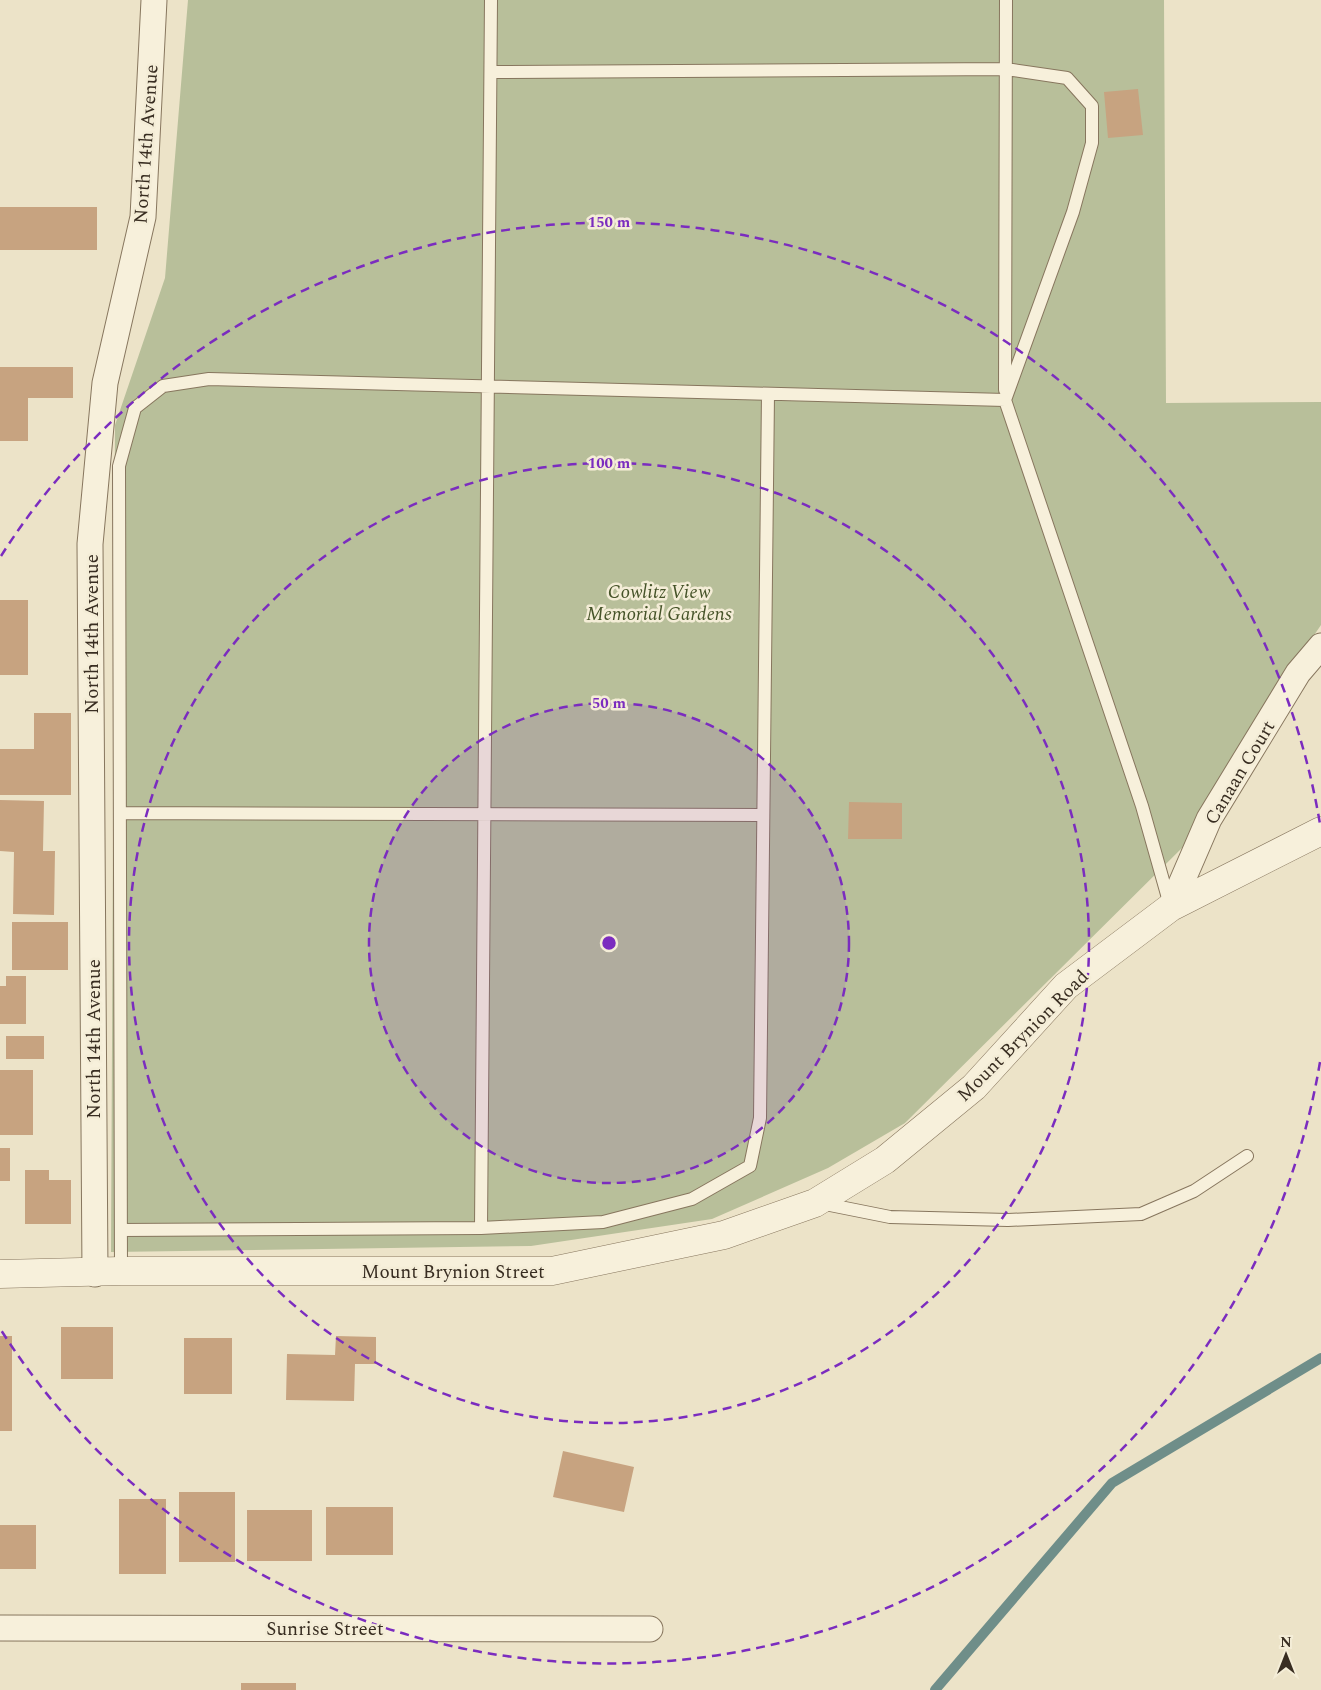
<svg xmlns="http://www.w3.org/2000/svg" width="1321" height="1690" viewBox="0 0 1321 1690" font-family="Spectral,serif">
	<rect width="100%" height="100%" fill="#ece3c8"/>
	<path fill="#b8bf9a" d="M188 0H1164L1166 403 1321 402V625L1276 691 1184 846 905 1123 828 1168 712 1219 531 1246 111 1252 115 425 165 278Z"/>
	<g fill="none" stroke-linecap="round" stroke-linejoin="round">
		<path stroke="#6f8e89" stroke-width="10" d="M935 1690 1112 1483 1321 1358"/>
	</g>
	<path fill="#c7a380" d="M1138 89 1143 135 1108 138 1104 92Z
		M0 207H97V250H0Z
		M0 367H73V398H28V441H0Z
		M0 600H28V675H0Z
		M34 713H71V795H0V749H34Z
		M0 800 44 801 43 851H55L54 915 13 914 14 852 0 851Z
		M849 802 902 803V839H848Z
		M12 922H68V970H12Z
		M6 976H26V1024H0V986H6Z
		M6 1036H44V1059H6Z
		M0 1070H33V1135H0Z
		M0 1148H10V1181H0Z
		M25 1170H49V1180H71V1224H25Z
		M61 1327H113V1379H61Z
		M0 1336H12V1431H0Z
		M336 1336 376 1337V1364H355L354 1401 286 1400 287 1354 335 1355Z
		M184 1338H232V1394H184Z
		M563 1451 634 1467 624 1512 553 1497Z
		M179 1492H235V1562H179Z
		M119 1499H166V1574H119Z
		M326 1507H393V1555H326Z
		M247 1510H312V1561H247Z
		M0 1525H36V1569H0Z
		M241 1683H296V1690H241Z"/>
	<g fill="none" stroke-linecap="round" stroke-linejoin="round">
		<defs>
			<path id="service" d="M491 72 1006 69 1067 78 1092 106V143L1073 212 1005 400
				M1005 390 1006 0
				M120 813 763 815
				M820 1203 890 1217 1008 1220 1141 1214 1194 1191 1247 1156
				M481 1228 491 0
				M121 1230 481 1228 603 1222 692 1199 750 1166 760 1118 768 394
				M121 1271 119 466 135 408 163 386 209 379 1005 400 1142 806 1170 905"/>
			<path id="minor" d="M1171 907 1209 819 1298 673 1321 646
				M95 1274 90 544 105 383 143 217 154 0
				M0 1628 650 1629"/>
			<path id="tertiary" d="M0 1274 121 1271H552L724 1235 815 1203 885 1160 974 1087 1066 986 1171 907 1321 831"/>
		</defs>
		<use href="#service" stroke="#87765e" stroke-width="14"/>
		<use href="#minor" stroke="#87765e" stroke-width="27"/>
		<use href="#tertiary" stroke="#87765e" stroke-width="29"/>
		<use href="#service" stroke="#f7f0db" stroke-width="12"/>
		<use href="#minor" stroke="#f7f0db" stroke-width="25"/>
		<use href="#tertiary" stroke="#f7f0db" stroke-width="28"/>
	</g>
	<circle cx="609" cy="943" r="240" fill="#7b2cbf" fill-opacity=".12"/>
	<g fill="none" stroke="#7b2cbf" stroke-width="2.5" stroke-dasharray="9 6">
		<circle cx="609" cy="943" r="240"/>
		<circle cx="609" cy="943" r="480"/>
		<path d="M1320 1062A721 721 0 0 1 1 1330M1 556A721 721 0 0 1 1320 824"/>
	</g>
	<g text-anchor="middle" stroke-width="5" stroke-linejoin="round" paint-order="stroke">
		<g font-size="19" fill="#382d21" stroke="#f4edd7">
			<text transform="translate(145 144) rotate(-86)" y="7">North 14th Avenue</text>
			<text transform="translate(91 634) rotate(-90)" y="7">North 14th Avenue</text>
			<text transform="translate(1239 772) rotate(-59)" y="7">Canaan Court</text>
			<text transform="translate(1022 1035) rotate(-45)" y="7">Mount Brynion Road</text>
			<text transform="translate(93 1039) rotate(-90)" y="7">North 14th Avenue</text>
			<text x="453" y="1278">Mount Brynion Street</text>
			<text x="325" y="1635">Sunrise Street</text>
		</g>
		<g font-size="19" font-style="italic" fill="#455328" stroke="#f4edd7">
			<text x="659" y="598">Cowlitz View<tspan x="659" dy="22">Memorial Gardens</tspan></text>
		</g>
	</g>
	<circle cx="609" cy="943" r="8" fill="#7b2cbf" stroke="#f4edd7" stroke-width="2.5"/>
	<g font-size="15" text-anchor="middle" font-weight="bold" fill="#7b2cbf" stroke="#f4edd7" stroke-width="5" stroke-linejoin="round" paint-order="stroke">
		<text x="609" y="227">150 m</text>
		<text x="609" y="468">100 m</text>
		<text x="609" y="708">50 m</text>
	</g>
	<g transform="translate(1286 1655)" stroke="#f4edd7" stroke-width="4" paint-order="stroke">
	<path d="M0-4L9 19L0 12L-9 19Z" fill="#382d21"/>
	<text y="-8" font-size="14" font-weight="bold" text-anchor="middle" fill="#382d21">N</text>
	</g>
</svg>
